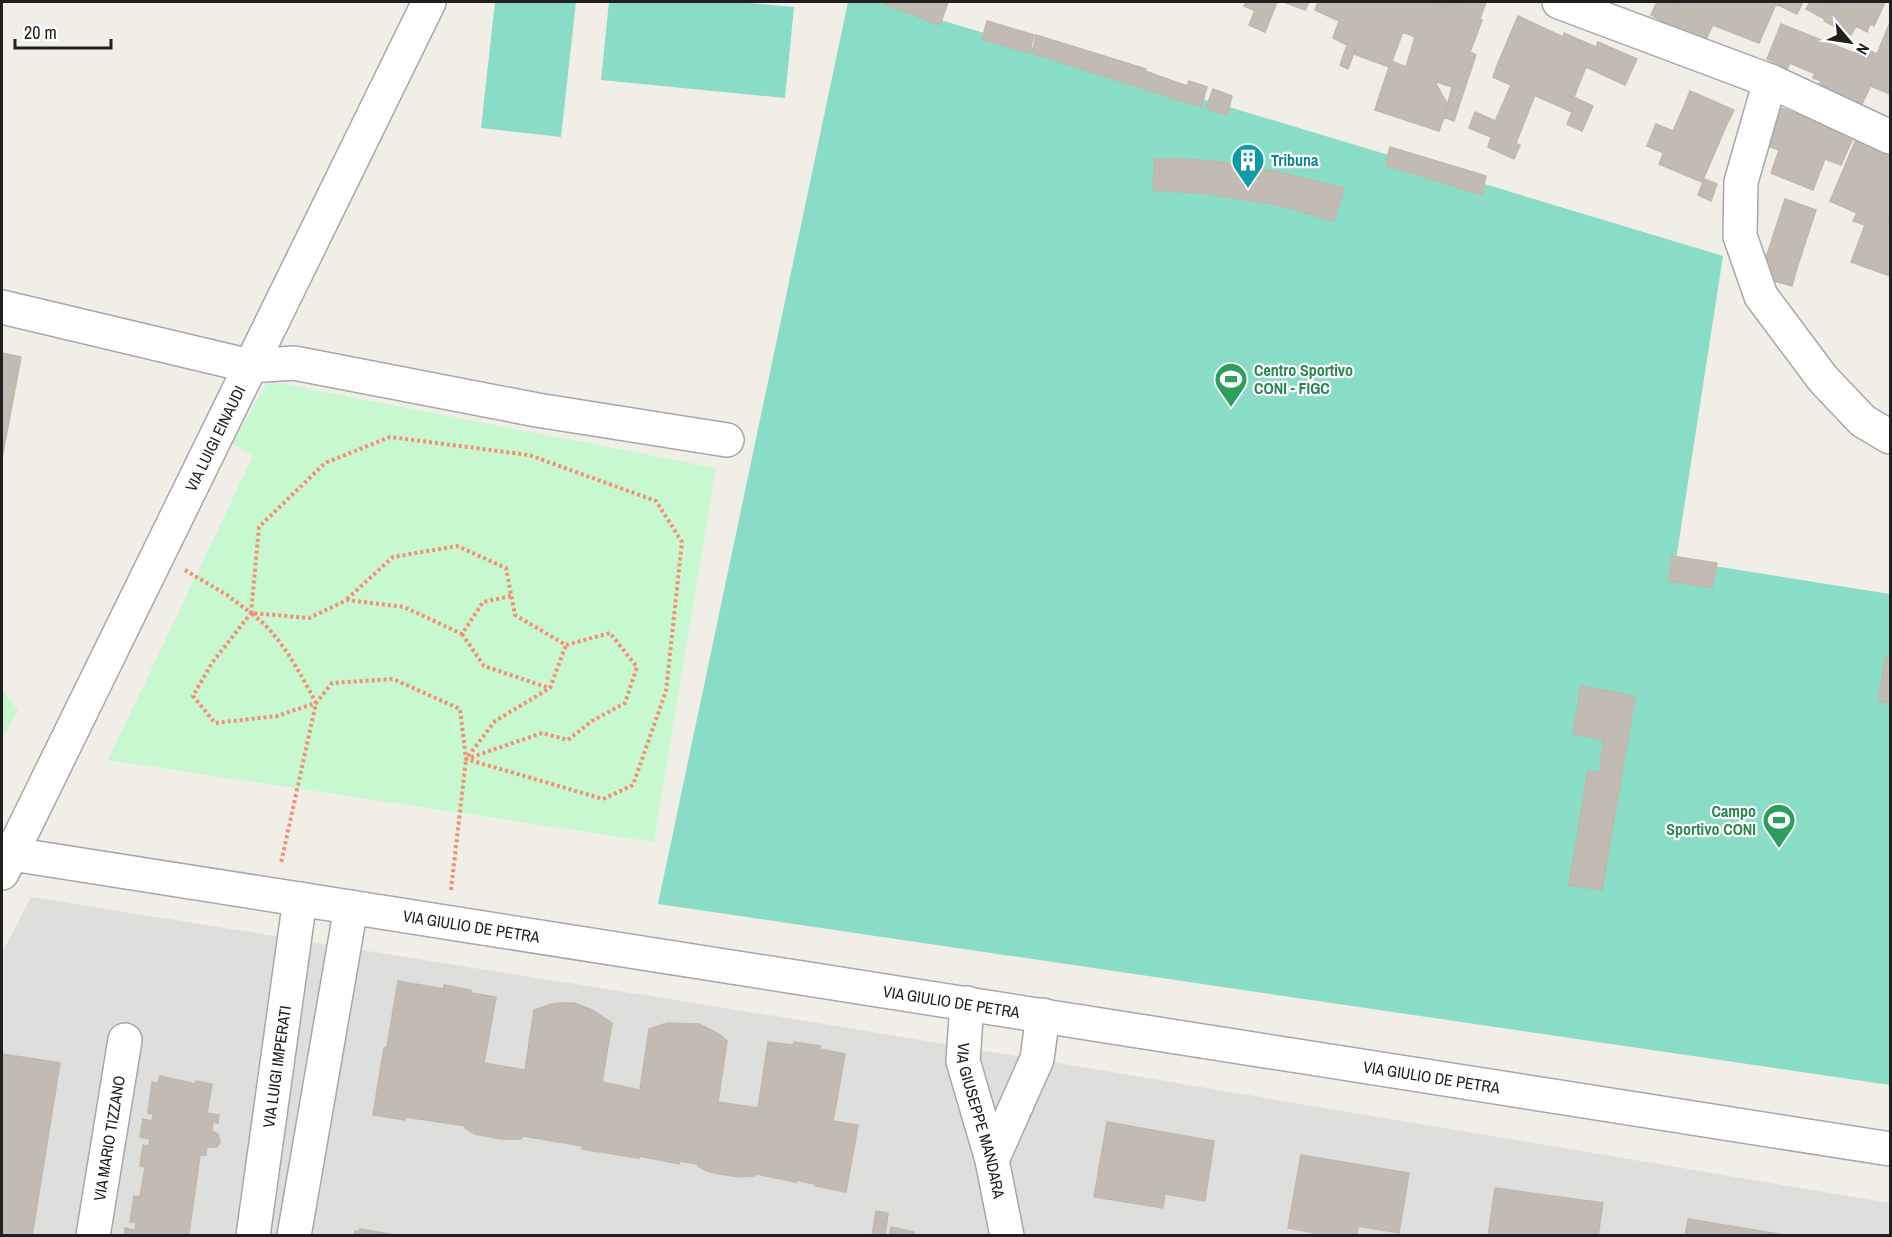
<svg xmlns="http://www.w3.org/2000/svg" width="1892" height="1237" viewBox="0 0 1892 1237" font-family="'Archivo Narrow',sans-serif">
	<rect width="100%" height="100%" fill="#f0eee7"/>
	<path fill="#dededd" d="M31 897 831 1025 1890 1203V1235H2V953Z"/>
	<path fill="#c7f8d0" d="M268 381 716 468 654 842 108 760 253 456 232 444Z
		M2 690 18 710 2 740Z"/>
	<path fill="#89dcc5" d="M495 2H576L561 137 481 128Z
		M609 2H737L794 7 785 98 601 80Z
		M848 2H881L1723 256 1676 560 1890 594V1085L658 904Z"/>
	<path fill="#c1bbb4" stroke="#c2b7aa" stroke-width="1.5" fill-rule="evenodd" d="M886 2H948L940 25 885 4Z
		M1246 2H1277L1271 17 1244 6Z
		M1284 2H1309L1305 10Z
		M1318 2H1430L1453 10 1455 2 1461 4V2H1486L1480 19 1482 20 1470 52 1476 55 1472 67 1453 63 1446 85 1437 82 1436 84 1448 105 1443 120 1378 100 1389 67 1354 54 1362 31 1315 10ZM1403 32 1415 37 1406 67 1392 61Z
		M1430 2H1455L1453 10Z
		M1657 2H1667L1693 15 1684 33 1651 15Z
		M1667 2H1803L1797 14 1776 4 1759 43 1713 25 1704 43 1684 33 1693 15Z
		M1810 2H1828L1827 3 1870 24 1867 32 1856 26 1851 35 1824 21 1825 19 1806 9Z
		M1828 2H1885L1874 26 1827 3Z
		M1255 10 1271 17 1265 32 1249 25Z
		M1518 16 1563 37 1564 33 1596 47 1598 42 1637 59 1625 85 1586 67 1574 97 1498 63Z
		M987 21 1034 35 1029 53 982 39Z
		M1339 21 1362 31 1348 69 1340 65 1347 45 1333 38Z
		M1890 22V86L1874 79 1861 106 1818 87 1821 81 1813 78 1818 65 1780 49 1778 52 1771 49 1781 24 1854 53 1857 45 1877 54Z
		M1036 35 1146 69 1145 71 1187 86 1189 81 1207 87 1201 107 1032 53Z
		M1771 49 1778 52 1780 49 1818 65 1815 74 1790 63 1787 69 1767 59Z
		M1453 63 1472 67 1454 121 1444 117 1452 87 1446 85Z
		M1498 63 1593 106 1582 131 1567 124 1572 112 1493 77Z
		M1874 79 1890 86V94L1871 86Z
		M1511 85 1535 95 1516 143 1491 131Z
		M1213 89 1232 96 1227 116 1206 108Z
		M1690 91 1734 110 1727 124 1684 106Z
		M1378 100 1443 120 1439 131 1375 110Z
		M1684 106 1727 124 1706 173 1663 154Z
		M1776 106 1854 136 1841 165 1825 159 1828 151 1770 128Z
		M1475 112 1495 121 1491 131 1520 145 1514 159 1488 147 1491 137 1469 128Z
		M1656 124 1673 131 1664 153 1647 146Z
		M1770 128 1828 151 1813 190 1771 173 1779 150 1765 145Z
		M1857 137 1864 140 1844 192 1890 210V214L1871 260 1890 268V276L1851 262 1865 225 1853 221 1857 213 1830 201Z
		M1864 140 1890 150V210L1844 192Z
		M1390 147 1486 176 1482 195 1386 165Z
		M1663 154 1706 173 1702 182 1659 164Z
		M1155 158 1159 159V170H1188L1189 159 1213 161 1278 172 1344 188 1334 221 1278 205 1210 194 1153 190Z
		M1159 159H1189L1188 170H1159Z
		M1704 179 1717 184 1711 201 1698 195Z
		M1785 199 1816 210 1797 268 1766 258Z
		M1890 214V268L1871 260Z
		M1766 258 1797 268 1792 286 1760 277Z
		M2 353 21 357 2 458Z
		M1672 556 1717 563 1712 588 1669 581Z
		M1886 657 1890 658V703L1878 701Z
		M1581 686 1635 696 1602 890 1569 885 1588 771 1599 773 1604 740 1573 734Z
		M398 981 444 989V985L471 990V993L496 997 484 1063 525 1070 534 1010 552 1004 562 1003H574L592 1010 612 1023 602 1082 640 1090 649 1029 667 1023 699 1024 719 1034 727 1041 718 1102 758 1108 768 1042 793 1045 794 1042 820 1046V1049L845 1054 833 1121 858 1125 846 1192 815 1186V1184L796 1180V1182L756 1174 754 1176 740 1177 719 1174 707 1171 698 1166V1164L680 1161 679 1164 639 1156V1158L582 1149V1146L523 1136 521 1139H501L475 1134 465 1128 466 1126 406 1117 405 1120 373 1115 384 1048 387 1047Z
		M2 1054 60 1063 32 1236H2Z
		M160 1076 195 1084 196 1081 212 1084 207 1113 219 1115 218 1123 213 1122 212 1131 218 1134 220 1142 217 1147H207L206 1155H200L189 1234 194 1236H124L125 1228 135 1230 136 1222H130L134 1196 140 1197 145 1167 140 1166 143 1145 149 1146 150 1139 140 1137 143 1119 152 1121 153 1114 148 1113 152 1082 158 1083Z
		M1107 1122 1214 1141 1205 1201 1165 1194 1163 1208 1094 1197Z
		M1301 1155 1409 1173 1399 1233 1358 1226 1357 1236H1330L1288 1228Z
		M1495 1188 1603 1203 1598 1236H1488Z
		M876 1211 888 1213 885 1236H872Z
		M1688 1219 1790 1236H1685Z
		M891 1227 914 1232V1236H889Z
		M360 1229 401 1236H354L355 1231H359Z"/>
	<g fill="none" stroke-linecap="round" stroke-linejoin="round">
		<defs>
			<g id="minor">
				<path d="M1559 2 1770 81 1890 137"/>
				<path d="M1770 81 1741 182 1740 236 1761 296 1823 379 1863 421 1890 437"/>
				<path d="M2 307 250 366 294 363 537 410 727 440"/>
				<path id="s1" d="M12 854 1890 1149"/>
				<path id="s2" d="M2 873 429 2"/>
				<path id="s3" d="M967 1003 963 1061 992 1160 1007 1236"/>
				<path d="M992 1160 1037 1059 1043 1015"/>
				<path id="s4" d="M93 1236 125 1040"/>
				<path id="s5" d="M253 1236 300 899"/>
				<path d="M294 1236 351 907"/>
			</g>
		</defs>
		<use href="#minor" stroke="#a7a7a7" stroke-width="36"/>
		<path stroke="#f48f75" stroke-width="4" stroke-dasharray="3 3" stroke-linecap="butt" d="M185 570 227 595 251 613 212 663 193 696 215 723 277 716 316 703 332 683 393 679 460 709 466 759 603 799 633 785 666 691 682 542 656 501 529 455 390 437 325 463 259 527 251 613 309 618 347 600 404 607 462 634 483 602 511 596
			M347 599 393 557 457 546 506 568 515 615 566 645 610 633 637 667 625 703 592 721 568 740 542 733 466 759 495 721 550 688 566 645
			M252 614C280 634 300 673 316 703L281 863
			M462 634 484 666 549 688
			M451 890 466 759"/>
		<use href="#minor" stroke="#fff" stroke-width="33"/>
	</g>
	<defs>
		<symbol id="building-pin" viewBox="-11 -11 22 30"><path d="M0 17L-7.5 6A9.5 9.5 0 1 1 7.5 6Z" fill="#0f9aa8" stroke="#fff"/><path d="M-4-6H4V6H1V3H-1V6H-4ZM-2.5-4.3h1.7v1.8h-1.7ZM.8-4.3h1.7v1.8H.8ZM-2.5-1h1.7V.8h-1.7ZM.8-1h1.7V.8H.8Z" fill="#fff"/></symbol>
		<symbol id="stadium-pin" viewBox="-11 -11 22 30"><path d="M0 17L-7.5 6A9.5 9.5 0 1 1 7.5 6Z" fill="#2e9e5b" stroke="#fff"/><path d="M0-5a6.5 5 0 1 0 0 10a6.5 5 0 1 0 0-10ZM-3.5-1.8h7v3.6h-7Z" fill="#fff"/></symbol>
	</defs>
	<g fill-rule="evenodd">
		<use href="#building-pin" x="1229" y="141" width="38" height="52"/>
		<use href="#stadium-pin" x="1212" y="360" width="38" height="52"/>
		<use href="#stadium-pin" x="1760" y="801" width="38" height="52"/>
	</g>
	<g text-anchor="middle" stroke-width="4.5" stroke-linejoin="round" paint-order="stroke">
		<g font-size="16" font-weight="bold" fill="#0d838f" stroke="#fff" text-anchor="start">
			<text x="1271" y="166">Tribuna</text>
		</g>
		<g font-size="16" font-weight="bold" fill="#27864d" stroke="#fff" text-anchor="start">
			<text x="1254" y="376">Centro Sportivo<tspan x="1254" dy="18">CONI - FIGC</tspan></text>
			<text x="1756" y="817" text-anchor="end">Campo<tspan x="1756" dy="18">Sportivo CONI</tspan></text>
		</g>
		<g font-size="16" fill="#202020" stroke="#fff">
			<text dy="6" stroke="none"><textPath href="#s2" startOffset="484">VIA LUIGI EINAUDI</textPath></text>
			<text dy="6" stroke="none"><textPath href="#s1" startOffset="465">VIA GIULIO DE PETRA</textPath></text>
			<text dy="6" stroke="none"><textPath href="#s1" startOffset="951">VIA GIULIO DE PETRA</textPath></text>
			<text dy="6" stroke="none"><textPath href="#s5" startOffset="171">VIA LUIGI IMPERATI</textPath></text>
			<text dy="6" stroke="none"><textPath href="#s1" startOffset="1437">VIA GIULIO DE PETRA</textPath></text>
			<text dy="6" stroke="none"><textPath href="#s3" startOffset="120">VIA GIUSEPPE MANDARA</textPath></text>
			<text dy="6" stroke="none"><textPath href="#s4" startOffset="99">VIA MARIO TIZZANO</textPath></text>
		</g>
	</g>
	<rect width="1892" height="1237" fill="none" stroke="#202020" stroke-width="6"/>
	<g transform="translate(1850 42) rotate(119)" stroke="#ffffff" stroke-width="4.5" paint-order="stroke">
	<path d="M0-4.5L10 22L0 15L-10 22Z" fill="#202020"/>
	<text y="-9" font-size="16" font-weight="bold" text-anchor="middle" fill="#202020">N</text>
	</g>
	<path d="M15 39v9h96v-9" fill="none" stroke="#202020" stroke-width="3"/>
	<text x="24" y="39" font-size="18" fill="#202020" stroke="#ffffff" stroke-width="4.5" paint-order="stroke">20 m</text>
</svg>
